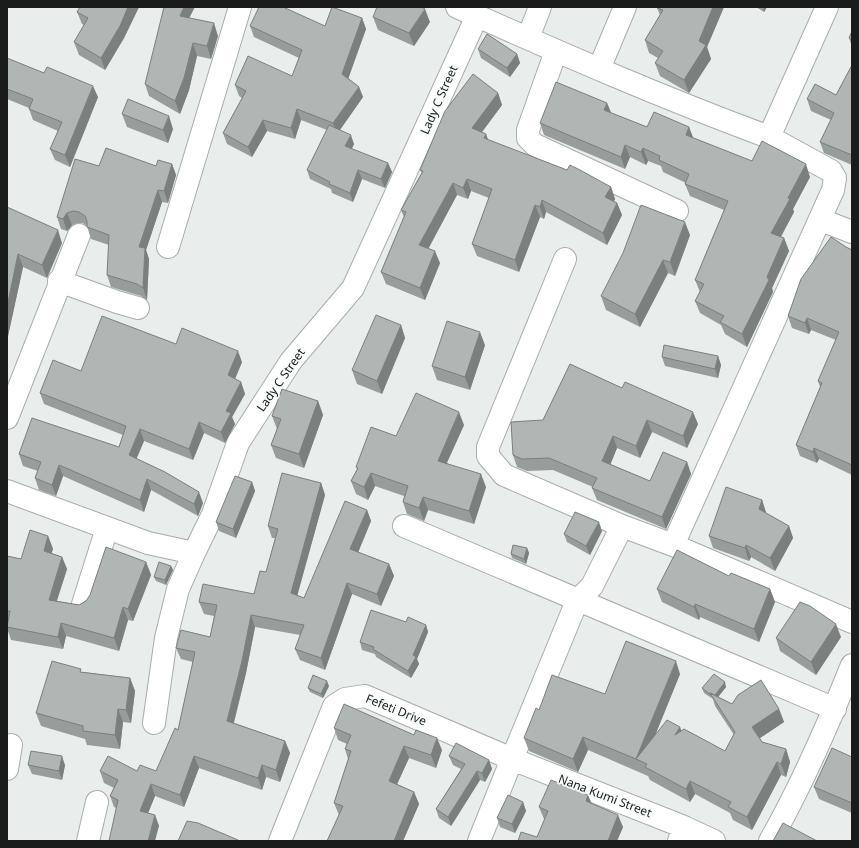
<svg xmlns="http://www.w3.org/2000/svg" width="859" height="848" viewBox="0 0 859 848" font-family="'Noto Sans',sans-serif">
	<rect width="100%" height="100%" fill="#e9eeec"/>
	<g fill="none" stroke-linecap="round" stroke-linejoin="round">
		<defs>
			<path id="minor" d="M457 7C560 53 663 98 769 137L827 7
				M528 38 540 7
				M556 51 528 130V138L535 145 677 211
				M599 69 625 7
				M769 137 831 171 835 178 833 190 673 545 852 622
				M821 220 852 232
				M168 247 240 7
				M565 259 488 447V456L504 475 622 526 673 545
				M59 281 117 302 138 308
				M7 418 79 235
				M7 491 148 543 194 553 213 514 238 443 291 361 353 288 477 16
				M404 526 835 709
				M622 526 592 586 577 601 512 759 684 827 679 841
				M83 604 107 528
				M154 723 166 638 178 589 194 553
				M7 769 11 745
				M684 827 714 841
				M88 841 97 802
				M280 841 334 706 345 699 365 696 512 759 479 841
				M770 841C802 785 828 725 852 665"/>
		</defs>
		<use href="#minor" stroke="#a7adaa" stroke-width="24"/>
		<use href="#minor" stroke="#fff" stroke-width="22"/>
	</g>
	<path fill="#979d9a" d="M80 7H139L124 38 105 70 79 55 74 42 84 25 82 24 77 12Z
		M658 7H724L707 47 711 59 689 93 660 76 655 63 658 58 649 53 645 40 660 15 657 8Z
		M756 7H767L764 12Z
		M373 17 430 22 414 46 378 30Z
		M190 18 218 36 211 59 197 56 189 90 180 114 149 96 145 84Z
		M362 18 366 29 348 78 359 87 363 97 340 130 354 144 352 149 388 163 392 172 385 188 362 179 353 202 332 193 331 189 310 179 307 170 327 130 301 120 295 139 267 131 252 157 227 144 223 133 242 98 239 96 235 85 292 76 299 58 254 37 250 26H325Z
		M852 31V47L849 38Z
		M478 49 517 54 520 63 510 77 481 58Z
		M7 58 98 97 70 167 55 160 50 149 58 131 33 120 29 109V108L7 99Z
		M852 65V165L824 153 820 142 831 120 811 111 807 99 836 95Z
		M498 93 502 105 482 132 486 134 488 140 611 187 615 199 614 201 617 203 622 215 607 245 546 212 544 219 540 217 519 272 477 256 472 244 489 198 471 191 468 199 457 195 428 248 440 263 425 300 386 284 381 272 404 217 401 210 422 173 420 170Z
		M607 103 611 113 647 127H689L693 138 752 161 810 177 793 209 794 212 781 237 784 238 789 251 772 288 773 292 747 347 725 334 721 325 700 313 695 301 700 292 695 280 724 210 690 196 685 184 686 183 663 172 661 166 648 161 646 165 630 157 625 169 544 135 540 123Z
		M122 114 173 129 168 143 127 127Z
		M172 164 176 175 168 203 162 202 146 250 149 259 147 300 141 296 111 287 107 275 109 245 91 239 87 226 83 223H78L72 225 67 231 61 229 57 217 99 166H156Z
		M7 207 62 243 47 278 23 267 8 336 7 335Z
		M690 235 675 276 668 273 640 327 606 310 601 296Z
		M846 247 852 250V475L819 459 817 463 800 456 796 445 820 387 818 381 836 340 811 330 809 334 792 328 788 316Z
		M401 325 405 338 382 394 357 384 352 370Z
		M176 344 242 362 235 379 241 382 245 394 232 417 235 424 225 443 204 433 193 460 144 441 136 459 203 503 198 516 151 490 144 512 63 476 56 496 39 490 35 478 38 471 23 466 19 454 119 447 123 435 44 404 40 393 81 371Z
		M485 345 470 390 437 380 432 366Z
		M718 356 721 365 718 378 665 366 662 357Z
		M570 364 698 424 687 448 652 432 640 458 617 448 610 464 650 481 687 462 691 474 666 529 597 500 592 488 593 487 553 470 527 471 517 467 513 455 543 420Z
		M318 401 323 415 304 468 276 458 271 445 277 429 272 416Z
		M464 425 447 463 486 487 474 524 428 510 424 521 407 514 403 502 404 496 375 486 368 500 356 494 351 481 357 469 356 467 396 436Z
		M252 482 255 491 236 538 219 531 216 522Z
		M321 483 325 495 297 595 304 598 367 510 371 521 358 552 389 564 394 576 381 606 352 594 325 670 300 660 295 649 300 635 255 627 246 673 234 723 285 741 290 753 280 782 266 777 262 790 199 768 184 807 155 796 148 813 155 815 159 826 114 807 110 796 114 788 104 783 100 771H156L178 730 193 662 181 659 176 648 210 637 214 616 204 614 199 602 254 594 266 572 275 538H272L268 526Z
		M762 500 766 513 789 526 793 538 775 571 751 557 749 561 713 548 709 536Z
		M602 531 590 555 567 542 564 534Z
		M48 536 53 549 51 553 62 557 67 569 57 601 79 605 146 562 151 575 133 621 128 620 119 651 66 636 63 649 11 640 7 628V556L21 559Z
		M527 548 529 553 526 564 512 558 511 554Z
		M171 566 173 570 166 585 156 581 154 577Z
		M729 576 770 589 775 602 759 642 700 617 699 620 662 602 657 589Z
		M406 622 426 625 428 632 417 659 419 664 411 678 376 657 375 654 362 650 360 642Z
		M841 637 816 675 780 651 776 638Z
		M82 672 130 678 135 691 131 723 123 722 120 749 87 745 85 739 41 726 36 713Z
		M680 674 655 735 682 730 725 751 734 735 715 706 713 699 704 693 702 688 726 687 718 697 732 704 779 709 784 722 760 738 762 742 786 749 790 762 786 777 781 775 752 830 733 820 730 813 695 794 690 802 650 780 648 776 588 750 578 772 529 751 524 738 539 710 605 694Z
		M329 686 323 698 310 692 308 688Z
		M334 728 442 750 436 768 409 758 397 784 414 792 419 804 403 841H327L339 815 334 803 348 759 345 749 347 744 338 740Z
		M449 756 489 760 492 769 485 782 480 780 451 826 439 818 436 809 461 769 453 765Z
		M852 757V813L819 799 814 787Z
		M28 765H65L62 780 32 774Z
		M588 795 591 804 623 827 617 841H518L537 837 545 820 544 819 539 807Z
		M523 802 526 811 515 833 500 827 497 818Z"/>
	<path fill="#7b7f7d" d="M128 7H139L124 38 105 70 101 58Z
		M184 7H195L184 28 180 16Z
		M713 7H724L707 47 711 59 689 93 684 80 699 41Z
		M763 7H767L764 12Z
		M425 9 430 22 414 46 409 33Z
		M362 18 366 29 346 85 342 74Z
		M214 23 218 36 211 59 207 46Z
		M193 43 197 56 189 90 180 114 175 101Z
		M517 54 520 63 510 77 507 68Z
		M93 86 98 97 70 167 65 155Z
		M359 87 363 97 337 134 333 123Z
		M498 93 502 105 476 140 472 128Z
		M607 103 612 115 604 110Z
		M297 109 301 120 295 139 291 128Z
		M169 116 173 129 168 143 163 130Z
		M263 120 267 131 252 157 248 147Z
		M689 127 694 140 686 135Z
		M486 134 490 146 484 138Z
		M351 135 354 144 348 155 345 146Z
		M625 145 630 157 625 169 621 157Z
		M643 148 648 161 646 165 641 152Z
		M388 163 392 172 385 188 381 179Z
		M172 164 176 175 168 203 164 191Z
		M806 164 810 177 793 209 794 212 776 245 771 233 788 198Z
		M358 170 362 179 353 202 350 193Z
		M467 179 471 191 468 199 463 188Z
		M453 183 457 195 424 257 419 245Z
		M611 187 615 199 610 209 605 197Z
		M158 190 162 202 146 250 149 259 147 300 143 288 139 247Z
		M542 200 546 212 544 219 540 207Z
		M617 203 622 215 607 245 603 233Z
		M535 205 540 217 519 272 515 260Z
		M67 213 72 225 67 231 63 219Z
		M685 222 690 235 675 276 670 262Z
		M58 230 62 243 47 278 42 265Z
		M784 238 789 251 772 288 773 292 747 347 742 334Z
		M435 251 440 263 425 300 420 288Z
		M18 254 23 267 8 336 7 332V307Z
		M663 260 668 273 640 327 635 314Z
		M807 318 811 330 809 334 805 323Z
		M401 325 405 338 382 394 377 381Z
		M480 332 485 345 470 390 465 377Z
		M238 351 242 362 232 386 228 375Z
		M718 356 721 365 718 378 715 369Z
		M241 382 245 394 232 417 235 424 225 443 221 432 226 411Z
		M318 401 323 415 304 468 299 454Z
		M459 412 464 425 442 473 438 461Z
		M693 412 698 424 687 448 683 436Z
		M647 420 652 432 640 458 636 446Z
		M199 422 204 433 193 460 189 449Z
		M140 429 144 441 133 467 129 455Z
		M613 436 617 448 607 473 602 461Z
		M814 448 819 459 817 463 813 452Z
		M687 462 691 474 666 529 662 517Z
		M59 465 63 476 56 496 52 485Z
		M371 473 375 486 368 500 364 487Z
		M481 474 486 487 474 524 469 511Z
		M147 479 151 490 144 512 140 500Z
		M252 482 255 491 236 538 233 529Z
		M321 483 325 495 295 604 291 593Z
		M199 492 203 503 198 516 194 504Z
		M423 497 428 510 424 521 419 508Z
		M762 500 766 512 763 521 759 509Z
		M367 510 371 521 355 560 350 549Z
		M599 522 602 531 590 555 586 546Z
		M789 526 793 538 775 571 770 558Z
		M48 536 53 549 48 564 44 551Z
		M746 545 751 557 749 561 745 548Z
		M527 548 529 553 526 564 524 559Z
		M62 557 67 569 53 612 49 600Z
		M146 562 151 575 133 621 128 609Z
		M389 564 394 576 381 606 377 594Z
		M171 566 173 570 166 585 165 580Z
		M347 583 352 594 325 670 321 658Z
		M770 589 775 602 759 642 754 629Z
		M695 604 700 617 699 620 694 607Z
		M123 607 128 620 119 651 114 638Z
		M251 615 255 627 246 673 231 733 227 721Z
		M61 623 66 636 63 649 58 637Z
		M836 624 841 637 816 675 811 662Z
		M426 625 428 632 417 659 419 664 411 678 408 671 413 655Z
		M676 661 680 674 644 763 636 759 640 772 636 759Z
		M130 678 135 691 131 723 126 710Z
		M327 681 329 686 323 698 321 694Z
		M725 682 726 687 715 701 714 697Z
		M118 709 123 722 120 749 115 735Z
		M779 709 784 722 757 740 752 727Z
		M680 727 685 740 675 735Z
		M583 737 588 750 578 772 573 759Z
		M437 738 442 750 436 768 431 755Z
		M285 741 290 753 280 782 276 770Z
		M404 746 409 758 393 793 389 781Z
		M786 749 790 762 786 777 781 764Z
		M62 756 65 765 62 780 59 771Z
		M194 756 199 768 184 807 180 795Z
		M489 760 492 769 485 782 482 773Z
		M777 762 781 775 752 830 747 817Z
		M262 765 266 777 262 790 258 778Z
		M477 771 480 780 451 826 448 817Z
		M690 781 695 794 690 802 686 789Z
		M151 784 155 796 144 823 140 811Z
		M414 792 419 804 403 841H394Z
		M588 795 593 807 586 801Z
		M523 802 526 811 515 833 512 824Z
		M155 815 159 826 155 841H148Z
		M618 815 623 827 617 841H608Z"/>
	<path fill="#b0b6b3" stroke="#7b7f7d" d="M80 7H128L120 26 101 58 74 42 88 18 77 12Z
		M164 7H184L180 16 214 23 207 46 193 43 184 78 175 101 145 84Z
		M259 7H283L325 26 332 7 362 18 342 74 359 87 333 123 297 109 291 128 263 120 248 147 223 133 246 91 235 85 248 56 292 76 302 50 250 26Z
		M377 7H421L425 9 409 33 373 17Z
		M658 7H713L699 41 706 45 684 80 655 63 663 51 645 40 663 10 657 8Z
		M852 31V40L849 38Z
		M487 34 517 54 507 68 478 49Z
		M7 58 44 73 47 67 93 86 65 155 50 149 62 122 29 109 33 99 7 89Z
		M852 65V155L820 142 834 113 807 99 815 84 836 95Z
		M473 74 498 93 472 128 486 134 484 138 567 170 570 165 580 170 611 187 605 197 617 203 603 233 542 200 540 207 535 205 515 260 472 244 492 189 467 179 463 188 453 183 419 245 435 251 420 288 381 272 406 212 401 210 423 171 420 170 445 111Z
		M556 82 607 103 604 110 647 127 654 112 689 127 686 135 752 161 762 141 806 164 788 198 790 199 771 233 784 238 767 277 769 280 742 334 720 322 724 316 695 301 704 284 695 280 728 201 685 184 689 174 659 160 660 156 643 148 641 152 625 145 621 157 540 123Z
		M128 99 169 116 163 130 122 114Z
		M329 125 351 135 345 146 388 163 381 179 358 170 350 193 329 184 330 182 307 170Z
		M106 148 156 166 158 160 172 164 164 191 158 190 139 247 145 248 143 288 137 284 107 275 109 235 87 227V221L85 216 79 212 73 211 67 213 63 219 57 217 75 159 99 166Z
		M641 205 685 222 670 262 663 260 635 314 601 296 623 253Z
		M7 207 58 230 42 265 18 254 7 307Z
		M831 237 846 247 852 250V465L814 448 813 452 796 445 822 383 818 381 839 332 807 318 805 323 788 316 801 279Z
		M376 315 401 325 377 381 352 370Z
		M102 316 176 344 182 328 238 351 228 375 241 382 226 411 231 413 221 432 199 422 189 449 140 429 129 455 165 472 199 492 194 504 147 479 140 500 59 465 52 485 35 478 41 462 19 454 32 418 119 447 126 426 40 393 53 360 81 371Z
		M447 321 480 332 465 377 432 366Z
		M664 345 718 356 715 369 662 357Z
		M570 364 622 388 625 382 693 412 683 436 647 420 636 446 613 436 602 461 650 481 663 452 687 462 662 517 592 488 597 478 549 458 522 459 513 455 511 422 543 420Z
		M282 389 318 401 299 454 271 445 281 419 272 416Z
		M416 393 459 412 438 461 481 474 469 511 423 497 419 508 403 502 408 486 371 473 364 487 351 481 358 468 356 467 371 427 396 436Z
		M282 473 321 483 291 593 304 598 345 501 367 510 350 549 389 564 377 594 347 583 321 658 295 649 304 625 251 615 242 661 227 721 285 741 276 770 262 765 258 778 194 756 180 795 151 784 140 811 155 815 148 841H109L118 800 110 796 118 780 100 771 108 756 137 771 140 765 156 771 175 728 178 730 195 652 176 648 181 630 210 637 217 605 199 602 203 584 254 594 260 571 266 572 278 529 268 526Z
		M235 476 252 482 233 529 216 522Z
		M726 487 762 500 759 509 789 526 770 558 746 545 745 548 709 536Z
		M575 512 599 522 586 546 564 534Z
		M30 530 48 536 44 551 62 557 49 600 79 605 86 601 90 595 106 547 146 562 128 609 123 607 114 638 61 623 58 637 7 627 10 611H7V556L21 559Z
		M513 545 527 548 524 559 511 554Z
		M677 550 729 576 731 573 770 589 754 629 695 604 694 607 657 589Z
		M159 562 171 566 165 580 154 577Z
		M800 602 810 606 836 624 811 662 776 638Z
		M371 610 406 622 408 617 426 625 413 655 416 657 408 671 373 649 374 647 360 642Z
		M626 641 676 661 636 759 583 737 573 759 524 738 536 708 539 710 552 675 605 694Z
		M52 661 81 669 80 672 130 678 126 710 118 709 115 735 83 731V726L36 713Z
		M714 674 725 682 715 695 710 693 711 695 702 688Z
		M313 675 327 681 321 694 308 688Z
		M761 680 779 709 752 727 762 742 786 749 781 764 777 762 747 817 728 807 731 802 690 781 686 789 645 767 647 764 636 759 667 720 680 727 675 735 684 729 725 751 735 732 710 693 732 704 738 695Z
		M344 704 414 735 416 730 437 738 431 755 404 746 389 781 414 792 394 841H327L343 806 334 803 351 751 345 749 351 735 334 728Z
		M456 743 489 760 482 773 477 771 448 817 436 809 465 764 449 756Z
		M832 748 852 757V803L814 787Z
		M31 751 62 756 59 771 28 765Z
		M551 780 588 795 586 801 618 815 608 841H518L521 832 537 837 548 811 539 807Z
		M508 795 523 802 512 824 497 818Z
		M187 821 198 823 238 840 237 841H178Z
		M783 823 817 841H773Z"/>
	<g text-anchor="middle" stroke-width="3.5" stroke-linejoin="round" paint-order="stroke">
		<g font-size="12" fill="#1a1c1b" stroke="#f6fcf9">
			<text transform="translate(439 100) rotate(-66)" y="4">Lady C Street</text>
			<text transform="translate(281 380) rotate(-55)" y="4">Lady C Street</text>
			<text transform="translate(396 710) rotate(22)" y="4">Fefeti Drive</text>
			<text transform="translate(605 796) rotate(21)" y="4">Nana Kumi Street</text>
		</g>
	</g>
	<rect width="859" height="848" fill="none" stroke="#1a1c1b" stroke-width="16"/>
</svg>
